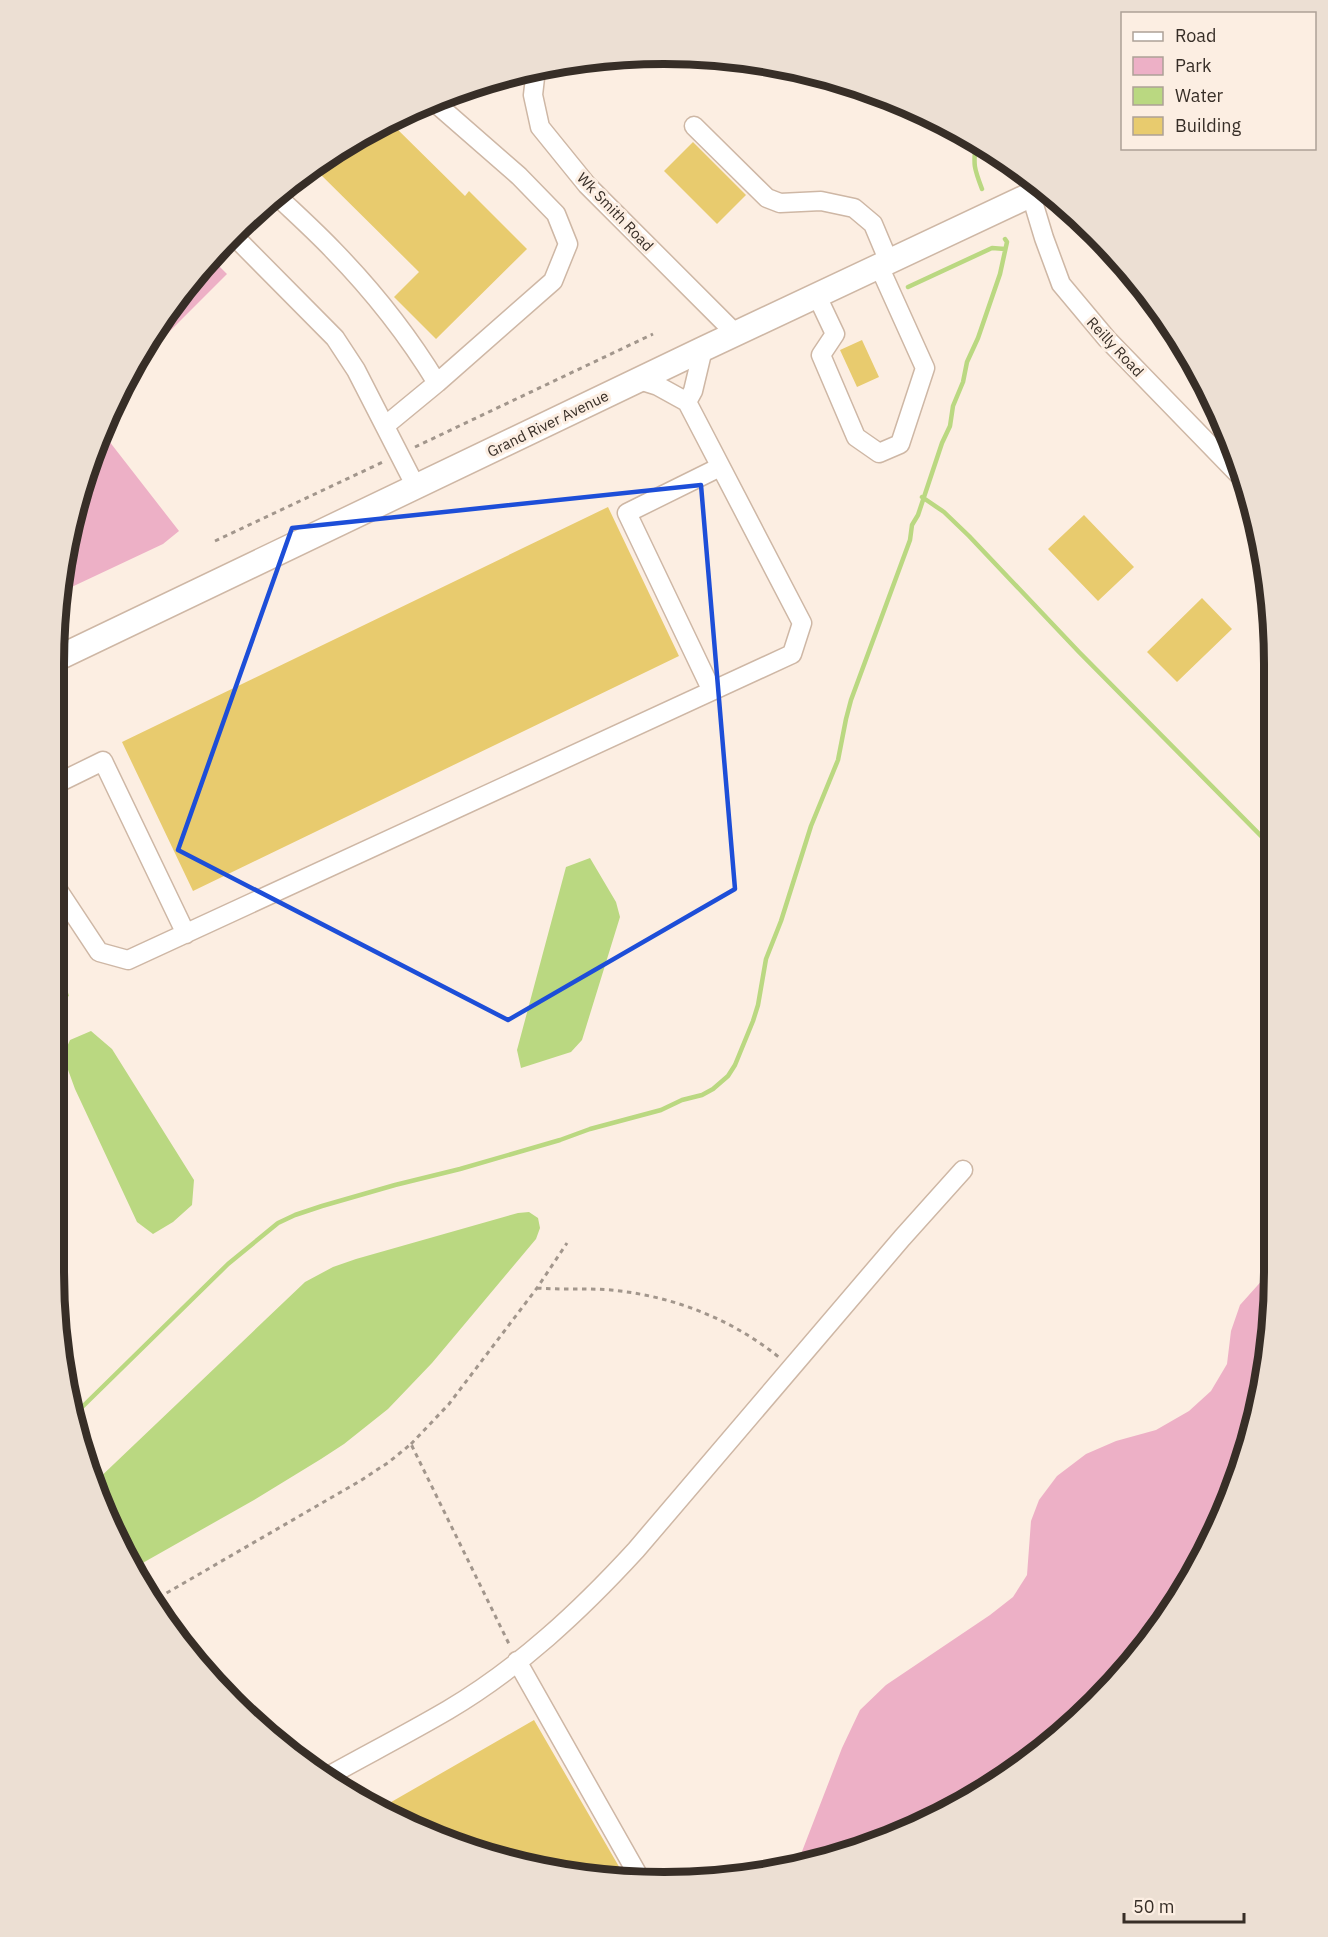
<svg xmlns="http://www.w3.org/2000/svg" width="1328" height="1937" viewBox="0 0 1328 1937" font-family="'IBM Plex Sans',sans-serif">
	<rect width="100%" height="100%" fill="#fceee2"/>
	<path fill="#edb0c6" d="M212 259 227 274 131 370 136 359Z
		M102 432 179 531 163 544 61 592 66 545 86 468Z
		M1274 1267 1262 1392 1227 1507 1171 1612 1095 1705 1003 1780 934 1820 796 1867 842 1748 860 1710 886 1685 990 1615 1013 1597 1027 1575 1031 1521 1039 1500 1057 1476 1086 1454 1116 1441 1156 1430 1189 1411 1211 1391 1227 1364 1231 1331 1240 1305Z"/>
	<path fill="#bad881" d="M590 858 616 902 620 917 582 1040 571 1052 521 1068 517 1050 566 867Z
		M54 958 61 968 69 996 54 1004Z
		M91 1031 112 1049 194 1180 192 1205 173 1222 153 1234 137 1222 75 1089 63 1056 70 1040Z
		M529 1212 538 1218 540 1228 536 1239 432 1363 388 1409 344 1444 321 1459 254 1500 132 1569 117 1542 94 1483 305 1282 333 1267 356 1259 518 1213Z"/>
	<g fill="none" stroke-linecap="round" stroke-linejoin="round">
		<path stroke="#bad881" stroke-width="4.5" d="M976 142C973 165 974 168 982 189
			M908 287 992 248 1005 249
			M922 497 944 512 969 536 1079 652 1274 849
			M73 1416 228 1264 278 1223 295 1215 322 1206 395 1185 460 1169 560 1140 590 1129 661 1110 682 1100 702 1095 713 1089 728 1076 735 1065 753 1021 758 1005 766 959 781 921 811 826 838 760 846 719 851 700 910 540 912 525 918 515 942 443 950 426 953 406 963 382 967 362 978 338 1000 274 1007 242 1005 239"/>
	</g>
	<path fill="#e8cb6e" d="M390 122 465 196 469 191 527 249 436 339 394 297 419 272 313 167 325 157Z
		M693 142 746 195 717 224 664 171Z
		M1127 269 1144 288 1143 290 1124 271Z
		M1151 298 1162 315H1161L1147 302Z
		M862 340 879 377 857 387 840 350Z
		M608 507 679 656 193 891 122 742Z
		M1084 515 1134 567 1098 601 1048 549Z
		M1202 598 1232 629 1177 682 1147 652Z
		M534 1720 625 1877 619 1880 585 1878 430 1836 379 1809Z"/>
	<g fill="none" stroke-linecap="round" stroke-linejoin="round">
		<defs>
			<path id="minor" d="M536 69 533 95 540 127 587 185 736 334
				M694 126 767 198 780 203 821 201 854 208 873 224 889 262
				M1031 195 1044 238 1061 284 1107 339 1238 474
				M277 196C296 214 316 232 334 251 372 290 409 337 437 383
				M232 234 335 338 356 370 416 487
				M817 296 835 334 821 355 856 437 879 453 900 444 925 368 879 266
				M687 402 693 391 703 349
				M386 425 437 383 553 281 568 244 556 214 519 176 432 100
				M712 691 627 513 720 467
				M54 785 103 761 186 934
				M54 884 99 952 128 960 792 654 802 623 687 402 658 386 639 380
				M517 1661 642 1882
				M323 1779C364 1756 407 1734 448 1710 519 1668 580 1611 636 1550L902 1238 963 1170"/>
			<path id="major" d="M54 660 703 349 1043 189"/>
		</defs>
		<use href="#minor" stroke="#ceb7a5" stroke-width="21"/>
		<use href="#major" stroke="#ceb7a5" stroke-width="27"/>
		<path stroke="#a2968c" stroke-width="3" stroke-dasharray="4.5 4.5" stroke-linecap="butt" d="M415 447 653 334
			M215 541 385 461
			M537 1288C562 1290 586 1288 611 1290 673 1296 732 1319 780 1358
			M411 1444 449 1404 537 1288 567 1243
			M151 1602 360 1481 389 1462 411 1444 510 1646"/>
		<use href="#minor" stroke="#fff" stroke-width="18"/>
		<use href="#major" stroke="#fff" stroke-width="24"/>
	</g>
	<path fill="none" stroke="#1d4ed8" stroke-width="4.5" stroke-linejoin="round" d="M701 485 735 889 508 1020 178 850 292 528Z"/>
	<g text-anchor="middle" stroke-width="6" stroke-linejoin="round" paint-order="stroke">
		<g font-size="15" fill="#372e27" stroke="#fceee2">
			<text transform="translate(615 212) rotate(46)" y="5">Wk Smith Road</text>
			<text transform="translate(1115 347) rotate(47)" y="5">Reilly Road</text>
			<text transform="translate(548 424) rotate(-26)" y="5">Grand River Avenue</text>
		</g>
	</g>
	<path d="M0 0H1328V1937H0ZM664 64H664A600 600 0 0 1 1264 664V1272A600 600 0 0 1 664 1872H664A600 600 0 0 1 64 1272V664A600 600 0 0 1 664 64Z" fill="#ecdfd3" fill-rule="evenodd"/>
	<path fill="none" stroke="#372e27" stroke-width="8" d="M664 64H664A600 600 0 0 1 1264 664V1272A600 600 0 0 1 664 1872H664A600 600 0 0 1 64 1272V664A600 600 0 0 1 664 64Z"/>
	<rect x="1121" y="12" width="195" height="138" fill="#fceee2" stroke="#ada197" stroke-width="1.5"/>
	<rect x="1133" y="32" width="30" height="9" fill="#ffffff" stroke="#ada197" stroke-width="1.5"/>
	<text x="1175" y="42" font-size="18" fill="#372e27">Road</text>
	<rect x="1133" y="57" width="30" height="18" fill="#edb0c6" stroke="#ada197" stroke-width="1.5"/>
	<text x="1175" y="72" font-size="18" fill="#372e27">Park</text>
	<rect x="1133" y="87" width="30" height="18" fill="#bad881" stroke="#ada197" stroke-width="1.5"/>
	<text x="1175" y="102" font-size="18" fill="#372e27">Water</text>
	<rect x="1133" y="117" width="30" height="18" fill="#e8cb6e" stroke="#ada197" stroke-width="1.5"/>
	<text x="1175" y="132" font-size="18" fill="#372e27">Building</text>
	<path d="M1124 1913v9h120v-9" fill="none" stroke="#372e27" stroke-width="3"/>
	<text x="1133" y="1913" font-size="18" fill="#372e27" stroke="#fceee2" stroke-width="4.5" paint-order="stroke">50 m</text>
</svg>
